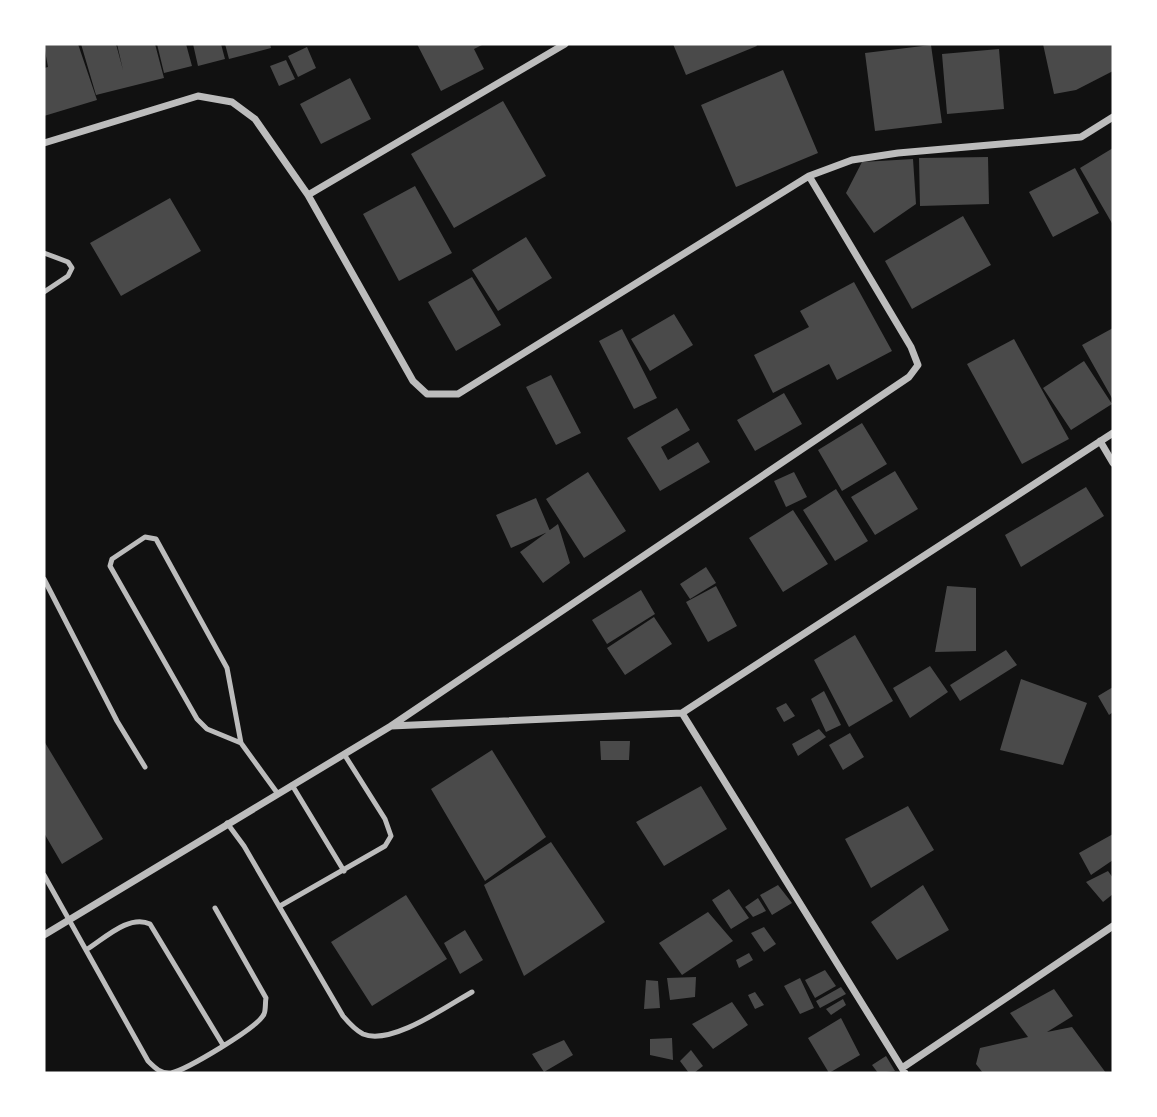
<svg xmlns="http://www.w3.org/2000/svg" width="1157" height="1117" viewBox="0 0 1157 1117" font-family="Georgia,serif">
	<rect width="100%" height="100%" fill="#111"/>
	<path fill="#4a4a4a" d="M78 44 97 100 44 116V68L48 67 44 45Z
		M81 44H116L123 70 117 44H155L164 78 96 95Z
		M157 44H186L192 66 164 73Z
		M193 44H221L225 59 198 66Z
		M225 44H270L271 48 229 59Z
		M417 44H484L474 49 484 69 441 91Z
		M673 44H756L757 46 686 75Z
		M1043 44H1113V71L1076 90 1054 94Z
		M931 45 942 123 875 131 865 53Z
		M307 47 316 68 298 77 288 56Z
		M999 49 1004 109 947 114 942 54Z
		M286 60 295 79 279 86 270 66Z
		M783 70 818 153 736 187 701 105Z
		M350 78 371 119 321 144 300 104Z
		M503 101 546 176 454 228 411 154Z
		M1113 148V225L1080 168Z
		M988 157 989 204 920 206 919 158Z
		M913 159 916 204 874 233 846 193 862 162Z
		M1075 168 1099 213 1053 237 1029 192Z
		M415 186 452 253 399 281 363 214Z
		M170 198 201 251 121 296 90 243Z
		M963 216 991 265 912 309 885 261Z
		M526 237 552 278 498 311 472 270Z
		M472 277 501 325 456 351 428 302Z
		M854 282 892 351 837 380 829 364 773 393 754 355 809 327 800 311Z
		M674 314 693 345 650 371 631 339Z
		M1113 328 1112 364 1113 400 1082 345Z
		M622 329 657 398 634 409 599 341Z
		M1014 339 1069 439 1022 464 967 364Z
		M1084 361 1112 404 1071 430 1043 388Z
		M551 375 581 433 556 445 526 387Z
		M784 393 802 424 755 451 737 420Z
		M677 408 690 430 661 447 668 460 698 442 710 462 660 491 627 438Z
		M862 423 887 464 842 491 818 450Z
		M895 471 918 509 875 535 851 497Z
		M588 472 626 531 584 558 546 499Z
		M794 472 807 497 786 507 774 481Z
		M1086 487 1104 516 1021 567 1005 535Z
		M836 489 868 541 835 561 803 510Z
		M536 498 550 531 511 548 496 515Z
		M793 510 828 564 783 592 749 538Z
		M558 524 570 563 543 583 520 552Z
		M706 567 716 583 690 599 680 584Z
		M716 586 737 626 708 642 686 602Z
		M947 586 976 588V651L935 652Z
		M641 590 655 614 607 644 592 620Z
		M654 617 672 644 625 675 607 648Z
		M855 635 893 701 849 727 814 660Z
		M1006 650 1017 665 960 701 950 685Z
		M930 666 948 692 910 718 893 688Z
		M1021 679 1087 703 1063 765 1000 750Z
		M1113 687V712L1109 715 1098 696Z
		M824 691 841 725 826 732 811 699Z
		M786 703 795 716 784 722 776 708Z
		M819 729 826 737 798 756 792 744Z
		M850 733 864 757 843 770 829 745Z
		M44 741 103 839 62 864 44 833Z
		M600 741H630L629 760H601Z
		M492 750 546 837 485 881 431 789Z
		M701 786 727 829 664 866 636 822Z
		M908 806 934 850 871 888 845 839Z
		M1113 834V860L1091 875 1079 853Z
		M551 842 605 922 524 976 484 885Z
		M1108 871 1113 878V894L1103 902 1086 882Z
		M778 885 792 903 772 915 760 895Z
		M923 885 949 930 897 960 871 922Z
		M729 889 749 918 731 929 712 900Z
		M406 895 447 959 372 1006 331 942Z
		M758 898 766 911 753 917 745 907Z
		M708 912 733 941 682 975 659 943Z
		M764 927 776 944 764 952 751 933Z
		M465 930 483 960 460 974 444 943Z
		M749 953 753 960 739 968 736 960Z
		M825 970 836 986 815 998 805 980Z
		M696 977 695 997 670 1000 667 978Z
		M800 978 814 1008 800 1014 784 986Z
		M646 980 658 981 660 1008 644 1009Z
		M841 987 846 994 820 1008 816 1001Z
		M1054 989 1073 1016 1047 1032 1072 1027 1106 1073H983L976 1064 980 1048 1028 1037 1010 1013Z
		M755 992 764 1005 755 1009 748 995Z
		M843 999 846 1005 831 1015 826 1009Z
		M732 1002 748 1025 713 1049 692 1024Z
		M841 1018 860 1055 829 1073 808 1038Z
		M672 1038 673 1060 650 1055V1039Z
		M564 1040 573 1055 544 1072 532 1054Z
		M691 1050 703 1066 694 1073H689L680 1061Z
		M886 1056 895 1071 878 1073 872 1065Z"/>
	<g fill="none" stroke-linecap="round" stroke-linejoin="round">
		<path stroke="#bcbcbc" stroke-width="5" d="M44 253 68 262 72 268 68 276 44 292
			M44 579 117 721 145 767
			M241 743 227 668 156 539 145 537 112 559 110 566 197 719 207 729 241 743 278 794
			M292 785 344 871
			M227 823 244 846 343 1016C348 1022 355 1030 363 1034 391 1046 447 1006 472 992
			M44 875 148 1061C155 1068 161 1074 171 1073 186 1070 259 1027 264 1014 266 1010 265 1002 266 998L215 908
			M280 906 385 846 391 836 385 819 344 754
			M86 950C104 939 129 914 150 924L223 1045"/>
		<path stroke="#bcbcbc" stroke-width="7" d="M44 143 198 96 232 102 255 119 308 195 413 381 427 394H458L809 176 852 160 898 153 1081 137 1113 117
			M308 195 565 44
			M1100 441 1113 463
			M682 713 905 1073
			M391 726 909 377 918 365 911 347 809 176
			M44 935 391 726 682 713 1113 433
			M902 1068 1113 926"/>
	</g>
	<rect width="1157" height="1117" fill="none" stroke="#ffffff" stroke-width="91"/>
</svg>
